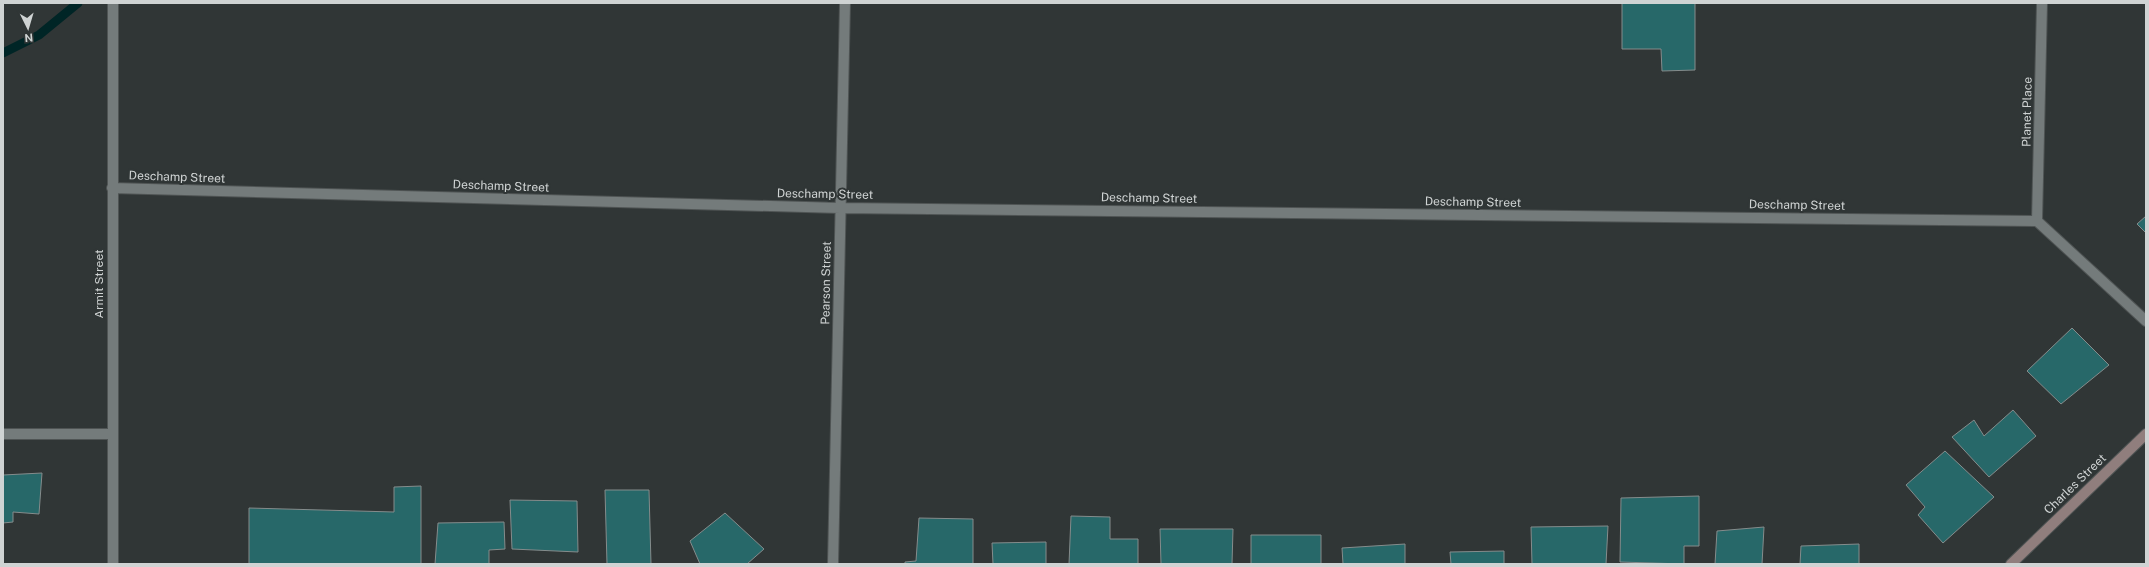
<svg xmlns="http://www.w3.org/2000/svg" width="2149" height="567" viewBox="0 0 2149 567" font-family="'Public Sans',sans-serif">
	<rect width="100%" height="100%" fill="#303636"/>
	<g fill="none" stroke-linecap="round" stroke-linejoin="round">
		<path stroke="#002526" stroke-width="9" d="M3 53 39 35 78 3"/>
	</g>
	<path fill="#276869" stroke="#858c8c" d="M1622 3H1695V70L1662 71 1661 49H1622Z
		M2146 216V233L2137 224Z
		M2072 328 2109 365 2061 404 2027 371Z
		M2013 410 2036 436 1989 477 1952 437 1974 420 1984 436Z
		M1945 451 1994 497 1943 543 1918 515 1925 507 1906 485Z
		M42 473 39 514 13 512V522L3 523V475Z
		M421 486V564H249V508L394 512V487Z
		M605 490H649L651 564H607Z
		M1699 496V546H1684V564L1620 562 1621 498Z
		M510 500 577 501 578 552 512 549Z
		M725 513 764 549 747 564H700L690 541Z
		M1071 516 1110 517V539H1138V564H1069Z
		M919 518 973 519V564H905V562L916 561Z
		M504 522 505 549 489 550V564H435L438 523Z
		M1608 526 1606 564H1532L1531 527Z
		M1764 527 1762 564H1715L1717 531Z
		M1160 529H1233L1232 564H1161Z
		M1251 535H1321V564H1251Z
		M1046 542V564H993L992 543Z
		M1405 544V564H1343L1342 548Z
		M1859 544V564H1800L1801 546Z
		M1504 551V564H1451L1450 552Z"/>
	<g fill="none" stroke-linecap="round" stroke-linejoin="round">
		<defs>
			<path id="lane" d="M3 434H113"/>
			<path id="street" d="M113 3V564
				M112 188 840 208 2037 221 2146 321
				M2037 221 2042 3
				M833 564 845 3"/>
			<path id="secondary" d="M2011 564 2146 434"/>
		</defs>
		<use href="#lane" stroke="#4f5454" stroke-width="12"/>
		<use href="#street" stroke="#4f5454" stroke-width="12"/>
		<use href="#secondary" stroke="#4f5454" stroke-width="12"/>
		<use href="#lane" stroke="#747b7b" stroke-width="10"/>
		<use href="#street" stroke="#747b7b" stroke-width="10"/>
		<use href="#secondary" stroke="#907e7d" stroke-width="10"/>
	</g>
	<g text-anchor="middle" stroke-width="4" stroke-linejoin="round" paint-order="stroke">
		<g font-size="12" fill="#cfd3d3" stroke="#303636">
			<text transform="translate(2027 112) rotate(-89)" y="4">Planet Place</text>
			<text transform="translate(177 177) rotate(2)" y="4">Deschamp Street</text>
			<text transform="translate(501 186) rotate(2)" y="4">Deschamp Street</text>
			<text transform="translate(825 194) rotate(1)" y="4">Deschamp Street</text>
			<text transform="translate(1149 198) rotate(1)" y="4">Deschamp Street</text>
			<text transform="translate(1473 202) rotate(1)" y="4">Deschamp Street</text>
			<text transform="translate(1797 205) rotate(1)" y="4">Deschamp Street</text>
			<text transform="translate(826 283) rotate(-89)" y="4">Pearson Street</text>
			<text transform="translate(99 284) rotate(-90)" y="4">Armit Street</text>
			<text transform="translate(2075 484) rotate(-44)" y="4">Charles Street</text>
		</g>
	</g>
	<rect width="2149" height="567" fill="none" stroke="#cfd3d3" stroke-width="8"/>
	<g transform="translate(28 28) rotate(175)" stroke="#303636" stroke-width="3" paint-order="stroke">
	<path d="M0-3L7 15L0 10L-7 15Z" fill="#cfd3d3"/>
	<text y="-6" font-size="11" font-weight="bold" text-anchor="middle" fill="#cfd3d3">N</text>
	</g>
</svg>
